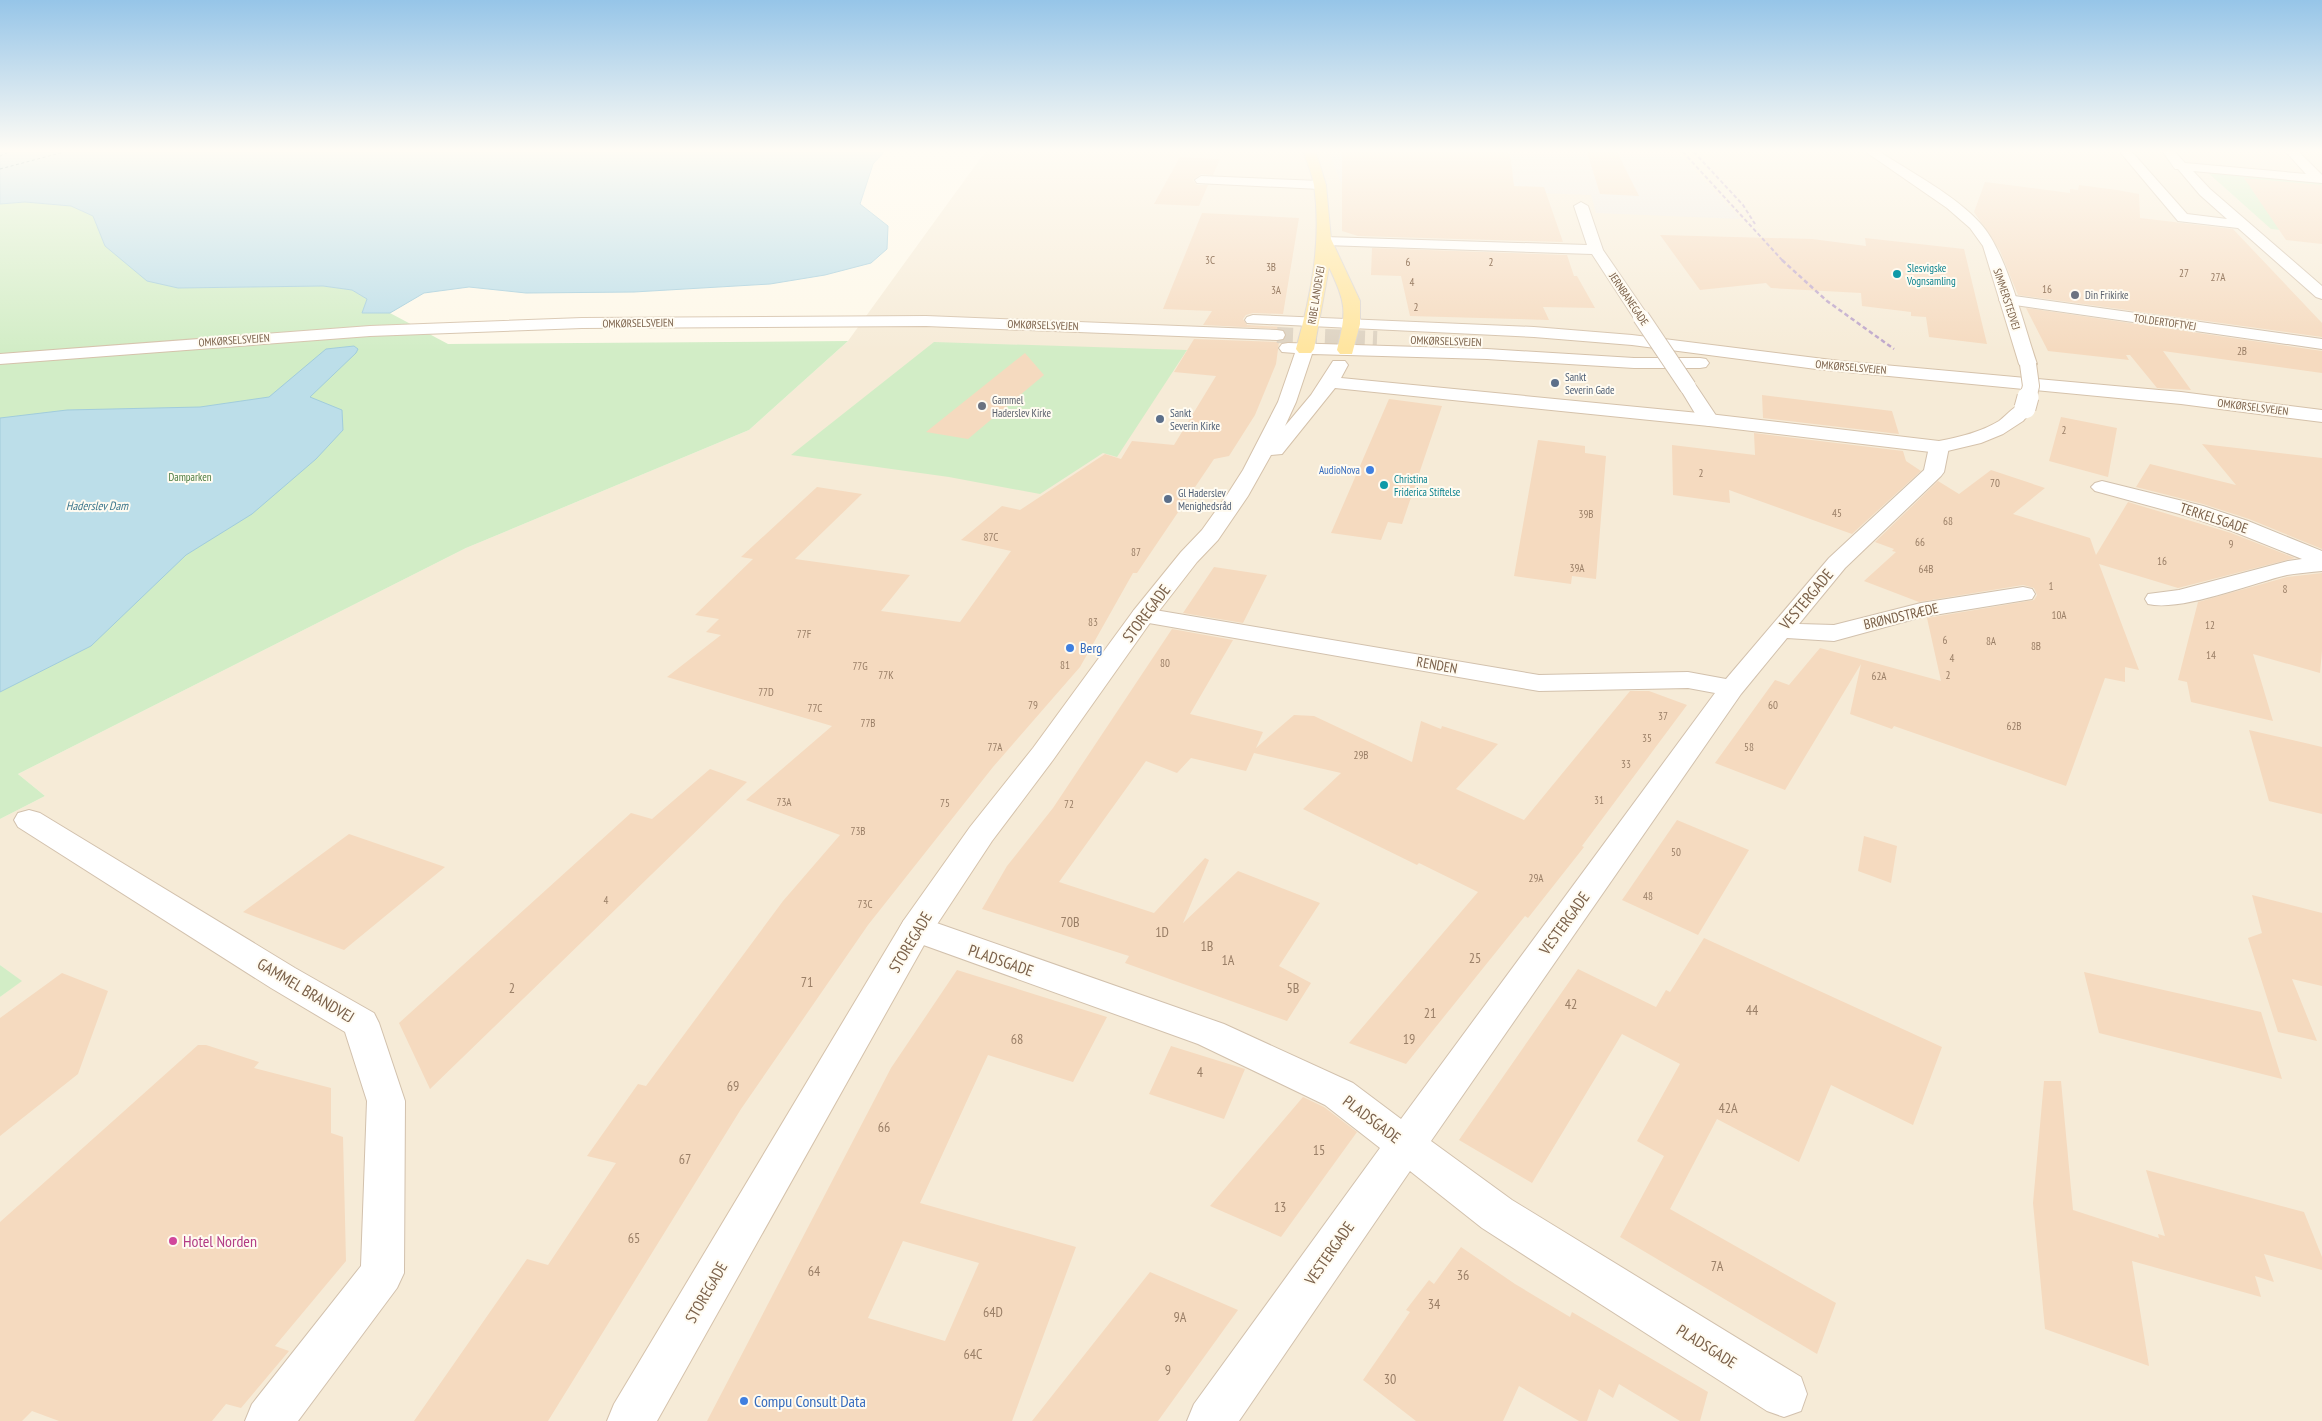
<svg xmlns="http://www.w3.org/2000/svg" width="2322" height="1421" viewBox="0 0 2322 1421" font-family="'PT Sans Narrow',sans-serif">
	<rect width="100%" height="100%" fill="#fef8e9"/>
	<path fill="#f6ebd7" d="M985 152H2322V1421H0V997L21 981 0 965V819L45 796 18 774 466 548 749 430 848 341Z"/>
	<path fill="#efe9e2" d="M1329 152H1678L1741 219 1596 213 1591 195 1342 186Z"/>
	<path fill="#d2edc6" d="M2206 171 2322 182V234L2271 229Z
		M25 202 71 206 93 216 105 246 178 288 323 286 352 290 367 299 362 313H390L448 344 848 341 749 430 466 548 18 774 45 796 0 819V204Z
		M934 342 1187 350 1117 457 1103 453 1040 494 949 477 791 455Z
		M0 965 22 981 0 997Z"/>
	<path fill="#bcdee9" stroke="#a1ccdc" d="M0 152H884L873 164 860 204 888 226 887 249 871 263 825 275 770 284 634 292 526 293 469 287 424 293 390 313H362L367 299 352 290 323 286 178 288 147 281 105 246 93 216 71 206 25 202 0 204Z
		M354 346 358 349 356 353 310 397 342 410 343 430 316 459 252 514 186 555 91 646 0 692V418L67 410 200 407 269 397 326 349Z"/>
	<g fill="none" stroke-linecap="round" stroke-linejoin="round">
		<path stroke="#427a8f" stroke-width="1" stroke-dasharray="3 2.5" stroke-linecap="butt" d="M0 156 9 152
			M0 169 64 152"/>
	</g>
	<path fill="#f5dabf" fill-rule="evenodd" d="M1342 152H1506L1510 154 1514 186 1544 187 1563 242 1358 236 1342 231Z
		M1587 152H1617L1639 196 1600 194Z
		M1180 157 1220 159 1213 175 1201 174 1193 180 1197 185H1208L1199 206 1154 204Z
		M2244 178 2322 185V244L2286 240Z
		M1985 182 2070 193V189L2078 190 2079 185 2117 190 2139 194 2140 218 2233 229 2322 323V337L2018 295 2000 251 1974 212Z
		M1202 213 1299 218 1283 314 1253 313 1246 315 1243 319 1247 325 1281 327V329L1203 325 1212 311 1163 309Z
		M1660 235 1812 239 1866 246 1865 238 1964 249 1987 344 1929 337 1926 317 1911 316V312L1862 306 1861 293 1771 288 1766 283 1700 290Z
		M1372 248 1567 255 1574 276H1577L1595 308 1543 307 1549 320 1410 316 1401 276 1371 275Z
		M2026 308 2322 351V373L2163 351 2191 390 2157 388 2130 355H2126L2129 360 2048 351Z
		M1194 339 1279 342 1276 364 1255 415 1229 456 1214 459 1137 573H1133L1080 667 993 767 868 925 741 1109 548 1421H414L527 1259 548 1265 616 1163 587 1156 638 1084 646 1086 783 901 840 835 746 800 832 726 667 677 721 635 706 632 719 619 695 615 753 559 741 557 817 487 862 494 795 559 910 575 881 611 960 622 1011 551 961 540 1002 506 1020 510 1105 454 1121 459 1132 441 1174 445 1216 376 1174 372Z
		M1025 353 1044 375 968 439 926 432Z
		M1762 395 1892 411 1899 434 1763 418Z
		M1389 399 1442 406 1402 524 1388 522 1381 540 1331 533Z
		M2061 417 2117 428 2108 477 2049 461Z
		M1754 433 1903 451 1906 461 1921 471 1852 534 1729 490 1730 503 1673 495 1672 445 1755 455Z
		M1538 440 1585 446V453L1606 456 1596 579 1572 576 1571 584 1514 576Z
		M2202 444 2322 458V549L2249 519 2203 504 2136 487 2150 464 2236 485Z
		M1991 470 2045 488 2013 514 2090 538 2096 555 2128 502 2231 533 2295 558 2178 588 2099 564 2139 670 2125 667V682L2105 678 2066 786 1894 726 1892 729 1850 714 1861 664 1785 790 1715 763 1775 680 1789 685 1820 648 1941 681 1927 618 2034 600 2037 595 2034 588 2023 585 1919 602 1864 581 1896 552 1892 551 1894 549 1875 542 1938 481 1959 494Z
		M1214 567 1267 575 1243 623 1183 613Z
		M2322 573V651L2320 673 2253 654 2273 721 2191 702 2187 682 2178 680 2198 602 2287 577Z
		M1172 629 1233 640 1190 714 1263 732 1256 748 1294 715 1314 716 1412 762 1421 721 1441 729 1442 726 1498 744 1456 789 1524 820 1630 691H1649L1687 705 1582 846 1584 847 1528 918 1525 916 1406 1064 1349 1043 1478 892 1419 863 1417 865 1303 809 1341 773 1254 753 1246 771 1191 758 1177 773 1146 761 1059 882 1154 913 1205 858 1209 860 1183 923 1238 871 1320 903 1279 966 1311 983 1287 1021 1125 963 1129 956 982 909 1007 866 1053 808Z
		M2249 730 2322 747V814L2269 801Z
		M710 769 747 782 430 1089 399 1023 631 813 652 819Z
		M1677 820 1749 850 1698 935 1622 900Z
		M349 834 445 867 344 950 243 912Z
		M1864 836 1897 846 1891 883 1858 871Z
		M2252 895 2322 913V986L2292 979 2317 1041 2278 1032 2248 938 2262 933Z
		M1704 938 1942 1047 1913 1125 1831 1085 1799 1162 1717 1119 1670 1209 1836 1303 1817 1354 1620 1237 1664 1156 1637 1141 1680 1064 1622 1034 1532 1183 1459 1140 1578 969 1656 1007 1666 990 1670 992Z
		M957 970 1107 1017 1073 1082 988 1055 920 1203 1076 1247 1012 1421H707L891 1068ZM903 1241 979 1263 945 1341 868 1318Z
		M2084 972 2261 1012 2282 1079 2099 1033Z
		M62 973 108 991 78 1074 0 1136V1018Z
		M198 1045H206L259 1062 254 1068 331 1088V1133L343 1137 346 1261 275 1346 289 1351 241 1408 226 1404 212 1421H59L32 1411 22 1421H0V1222Z
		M1171 1046 1245 1069 1224 1119 1149 1094Z
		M2044 1081H2061L2073 1210 2159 1238 2158 1234 2165 1236 2146 1170 2304 1212 2322 1257V1270L2264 1254 2274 1282 2255 1276 2261 1297 2132 1261 2149 1366 2045 1329 2033 1203Z
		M1303 1097 1324 1107 1357 1132 1281 1237 1210 1206Z
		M1461 1247 1515 1284 1570 1317 1572 1312 1708 1392 1700 1421H1680L1619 1384 1613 1398 1599 1389 1587 1421H1579L1519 1386 1503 1421H1416L1363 1380 1410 1312 1406 1310 1429 1280 1434 1284Z
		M1150 1272 1238 1310 1158 1421H1032Z"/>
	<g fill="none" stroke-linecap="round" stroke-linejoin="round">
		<path stroke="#ddd2c1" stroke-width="16" stroke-dasharray="16 8" stroke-linecap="butt" d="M1277 335 1377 339"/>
		<defs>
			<path id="street" d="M2120 152H2132L2187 214 2227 219 2200 195 2178 169H2175L2163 152H2175L2185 163 2306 174 2286 152H2299L2322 175V183L2193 171 2210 189 2322 286V299L2316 297 2238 228 2178 221Z
				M1201 176 1320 181 1326 185 1320 189 1197 183 1195 180Z
				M1581 202 1588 206 1603 250 1649 317 1647 320H1635L1592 254 1325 245 1318 241 1325 237 1587 245 1574 206Z
				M2007 295 2322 339V349L2001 303 1999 300 2001 297Z
				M1688 382 1694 383 1697 387 1719 420 1716 424 1709 426 1702 424 1699 420 1679 387 1682 383Z
				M1939 441 1946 443 1949 447 1944 472 1941 476 1845 568 1799 624 1834 625 1921 603 2023 587 2032 589 2035 594 2032 599 1922 617 1834 641 1787 638 1741 694 1431 1141 1512 1200 1801 1377 1807 1394 1801 1411 1784 1417 1767 1411 1482 1228 1410 1171 1239 1421H1187L1194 1404 1380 1148 1325 1105 1198 1044 904 938 899 929 904 920 916 917 928 920 1224 1024 1353 1083 1401 1119 1715 693 1688 688 1539 691 1143 622 1134 620 1131 615 1134 610 1143 608 1539 675 1688 672 1726 679 1829 558 1924 470 1929 447 1932 443Z
				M2102 481 2203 506 2248 521 2322 551V571C2311 572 2299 573 2287 575 2252 583 2181 612 2148 604L2145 599 2148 594 2179 590 2288 561 2302 559 2232 531 2187 516 2095 491 2091 487 2095 483Z
				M29 810 40 813 295 968 374 1013 379 1023 405 1101 404 1273 397 1288 298 1421H245L252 1404 361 1266 367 1101 345 1032 271 988 18 827 14 820 18 813Z"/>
			<path id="secondary" d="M1866 152H1880C1911 172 1956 196 1980 223 2007 252 2023 324 2037 364L2034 368H2022L2019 364 1983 246 1970 228 1947 208Z
				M1253 315 1534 327 1632 335 1840 361 2181 392 2322 410V422L2181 404 1816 369 1632 345 1534 337 1247 323 1245 320 1247 317Z
				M926 316 1277 330 1283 331 1285 335 1283 339 1277 340 926 326 582 328 370 336 0 364V354L370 326 582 318Z
				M1288 343 1487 349 1634 358H1700L1706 359 1709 363 1706 367 1700 368H1634L1487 359 1312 354 1296 402 1285 426 1311 395 1333 361H1345L1348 365 1341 378 1709 414 1939 441C1960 437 1981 432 1999 421 2010 413 2017 400 2032 404L2034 408 2023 421 2003 434 1981 443 1939 453 1709 426 1335 388 1282 454 1271 455 1248 496 1218 540 1197 562 1152 620 1053 760 992 841 928 938 657 1421H607L614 1404 904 920 970 827 1033 748 1134 610 1181 552 1202 530 1227 495 1243 470 1278 402 1295 353 1282 352 1279 348 1282 344Z"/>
			<path id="primary" d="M1304 152H1316L1326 185 1331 239 1360 301V324L1352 354H1340L1337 350C1347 309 1346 304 1329 267L1314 349 1311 353H1299L1296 349C1311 296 1322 241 1314 185 1312 174 1307 163 1304 152Z"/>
		</defs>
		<use href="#street" stroke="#d2c1ad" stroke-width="2"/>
		<use href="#secondary" stroke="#d5c2ab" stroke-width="2"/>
		<use href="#primary" stroke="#ddd6d0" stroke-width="2"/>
		<use href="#street" fill="#fff" fill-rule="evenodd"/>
		<use href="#secondary" fill="#fff" fill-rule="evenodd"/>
		<use href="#primary" fill="#ffe59f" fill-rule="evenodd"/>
		<path stroke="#bda5ca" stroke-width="2" stroke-dasharray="4 2.5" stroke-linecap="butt" d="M1683 152 1783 261
			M1694 152 1743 205 1755 224"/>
		<path stroke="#bda5ca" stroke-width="2.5" stroke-dasharray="4.5 3" stroke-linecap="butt" d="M1782 260 1827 301 1894 349"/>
		<defs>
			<path id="street-bridge" d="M1641 317 1688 387"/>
			<path id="secondary-bridge-far1" d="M2028 398 2031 386 2028 364"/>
			<path id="secondary-bridge" d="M2025 408 2028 397"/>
		</defs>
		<use href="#street-bridge" stroke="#d2c1ad" stroke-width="18" stroke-linecap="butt"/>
		<use href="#secondary-bridge-far1" stroke="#d5c2ab" stroke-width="18" stroke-linecap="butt"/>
		<use href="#secondary-bridge" stroke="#d5c2ab" stroke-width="23" stroke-linecap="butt"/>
		<use href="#street-bridge" stroke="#fff" stroke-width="16"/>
		<use href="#secondary-bridge-far1" stroke="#fff" stroke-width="16"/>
		<use href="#secondary-bridge" stroke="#fff" stroke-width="21"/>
	</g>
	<linearGradient id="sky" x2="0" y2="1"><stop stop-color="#96c5e8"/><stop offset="0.43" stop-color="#fffcf5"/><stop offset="1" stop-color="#fffcf5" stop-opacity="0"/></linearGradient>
	<rect width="2322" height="351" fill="url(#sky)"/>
	<g fill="#0f9aa8" stroke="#fffbf1" stroke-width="2">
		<circle cx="1897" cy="274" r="5"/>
		<circle cx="1384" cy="485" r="5"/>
	</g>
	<g fill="#6b7280" stroke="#fffbf1" stroke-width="2">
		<circle cx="2075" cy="295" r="5"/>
		<circle cx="982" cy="406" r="5"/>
	</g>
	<g fill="#5c6f8a" stroke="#fffbf1" stroke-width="2">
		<circle cx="1555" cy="383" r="5"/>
		<circle cx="1160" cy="419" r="5"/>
		<circle cx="1168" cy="499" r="5"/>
	</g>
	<g fill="#3f7fe0" stroke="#fffbf1" stroke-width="2">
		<circle cx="1370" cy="470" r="5"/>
		<circle cx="1070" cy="648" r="5"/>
		<circle cx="744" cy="1401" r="5"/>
	</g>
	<circle fill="#d1479c" stroke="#fffbf1" stroke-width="2" cx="173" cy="1241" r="5"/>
	<g text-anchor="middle" stroke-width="4" stroke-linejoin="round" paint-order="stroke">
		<g font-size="11" fill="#9a7f67">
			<text x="1210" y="264">3C</text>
			<text x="1408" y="266">6</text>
			<text x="1491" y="266">2</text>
			<text x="1271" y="271">3B</text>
			<text x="2184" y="277">27</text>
			<text x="2218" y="281">27A</text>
			<text x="1412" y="286">4</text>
			<text x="2047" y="293">16</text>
			<text x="1276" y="294">3A</text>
			<text x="1416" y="311">2</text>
			<text x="2242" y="355">2B</text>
			<text x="2064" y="434">2</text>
			<text x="1701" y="477">2</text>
			<text x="1995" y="487">70</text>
			<text x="1837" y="517">45</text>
			<text x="1586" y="518">39B</text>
			<text x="1948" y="525">68</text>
			<text x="991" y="541">87C</text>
			<text x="1920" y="546">66</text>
			<text x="2231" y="548">9</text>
			<text x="1136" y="556">87</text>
			<text x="2162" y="565">16</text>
			<text x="1577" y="572">39A</text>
			<text x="1926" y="573">64B</text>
			<text x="2051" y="590">1</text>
			<text x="2285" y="593">8</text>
			<text x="2059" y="619">10A</text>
			<text x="1093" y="626">83</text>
			<text x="2210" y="629">12</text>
			<text x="804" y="638">77F</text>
			<text x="1945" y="644">6</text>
			<text x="1991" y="645">8A</text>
			<text x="2036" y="650">8B</text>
			<text x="2211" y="659">14</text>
			<text x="1952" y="662">4</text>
			<text x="1165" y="667">80</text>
			<text x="1065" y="669">81</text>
			<text x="860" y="670">77G</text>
			<text x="886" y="679">77K</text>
			<text x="1948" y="679">2</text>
			<text x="1879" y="680">62A</text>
			<text x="766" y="696">77D</text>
			<text x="1033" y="709">79</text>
			<text x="1773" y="709">60</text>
			<text x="815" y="712">77C</text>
			<text x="1663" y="720">37</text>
			<text x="868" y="727">77B</text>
			<text x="2014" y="730">62B</text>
			<text x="1647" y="742">35</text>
			<text x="995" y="751">77A</text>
			<text x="1749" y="751">58</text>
			<text x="1361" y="759">29B</text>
			<text x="1626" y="768">33</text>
			<text x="1599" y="804">31</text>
			<text x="784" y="806">73A</text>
			<text x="945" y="807">75</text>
			<text x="1069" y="808">72</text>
			<text x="858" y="835">73B</text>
			<text x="1676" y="856">50</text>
			<text x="1536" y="882">29A</text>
			<text x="1648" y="900">48</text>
			<text x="606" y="904">4</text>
			<text x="865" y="908">73C</text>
		</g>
		<g font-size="11" fill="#0d838f" stroke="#fffbf1" text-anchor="start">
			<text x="1907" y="272">Slesvigske<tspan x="1907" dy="13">Vognsamling</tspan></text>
			<text x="1394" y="483">Christina<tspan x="1394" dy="13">Friderica Stiftelse</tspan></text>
		</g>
		<g font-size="11" fill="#7b614a" stroke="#fffbf1">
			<text transform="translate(1316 295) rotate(-81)" y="4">RIBE LANDEVEJ</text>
			<text transform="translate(1629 299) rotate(56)" y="4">JERNBANEGADE</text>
			<text transform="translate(2007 299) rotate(72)" y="4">SIMMERSTEDVEJ</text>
			<text transform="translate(2165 322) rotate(8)" y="4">TOLDERTOFTVEJ</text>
			<text transform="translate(638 323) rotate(-1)" y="4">OMKØRSELSVEJEN</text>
			<text transform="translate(1043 325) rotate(2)" y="4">OMKØRSELSVEJEN</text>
			<text transform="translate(234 340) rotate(-4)" y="4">OMKØRSELSVEJEN</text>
			<text transform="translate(1446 341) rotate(2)" y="4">OMKØRSELSVEJEN</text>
			<text transform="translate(1851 367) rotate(5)" y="4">OMKØRSELSVEJEN</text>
			<text transform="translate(2253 407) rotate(7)" y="4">OMKØRSELSVEJEN</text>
		</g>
		<g font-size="11" fill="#5b616d" stroke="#fffbf1" text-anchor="start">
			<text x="2085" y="299">Din Frikirke</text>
			<text x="992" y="404">Gammel<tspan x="992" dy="13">Haderslev Kirke</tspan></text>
		</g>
		<g font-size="11" fill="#4e5e75" stroke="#fffbf1" text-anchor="start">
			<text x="1565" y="381">Sankt<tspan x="1565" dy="13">Severin Gade</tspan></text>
			<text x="1170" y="417">Sankt<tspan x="1170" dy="13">Severin Kirke</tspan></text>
			<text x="1178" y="497">Gl Haderslev<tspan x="1178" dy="13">Menighedsråd</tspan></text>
		</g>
		<g font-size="11" fill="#366cbe" stroke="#fffbf1" text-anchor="end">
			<text x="1360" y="474">AudioNova</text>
		</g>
		<g font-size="11" fill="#4a7a3e" stroke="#fffbf1">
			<text x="190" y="481">Damparken</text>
		</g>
		<g font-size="12" font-style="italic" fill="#427a8f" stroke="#fffbf1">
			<text x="97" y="510">Haderslev Dam</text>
		</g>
		<g font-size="14" fill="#7b614a" stroke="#fffbf1">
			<text transform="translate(2214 518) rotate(18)" y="5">TERKELSGADE</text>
			<text transform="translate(1901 616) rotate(-13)" y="5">BRØNDSTRÆDE</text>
			<text transform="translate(1437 665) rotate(10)" y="5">RENDEN</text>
		</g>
		<g font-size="14" fill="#366cbe" stroke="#fffbf1" text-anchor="start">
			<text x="1080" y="653">Berg</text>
		</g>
		<g font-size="14" fill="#9a7f67">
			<text x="1070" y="927">70B</text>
			<text x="1162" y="937">1D</text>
			<text x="1207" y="951">1B</text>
			<text x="1475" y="963">25</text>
			<text x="1228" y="965">1A</text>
			<text x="807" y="987">71</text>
			<text x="512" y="993">2</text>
			<text x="1293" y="993">5B</text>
			<text x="1571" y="1009">42</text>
			<text x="1752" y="1015">44</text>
			<text x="1430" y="1018">21</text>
			<text x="1017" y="1044">68</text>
			<text x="1409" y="1044">19</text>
			<text x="1200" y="1077">4</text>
			<text x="733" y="1091">69</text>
			<text x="1728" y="1113">42A</text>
			<text x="884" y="1132">66</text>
			<text x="1319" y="1155">15</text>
			<text x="685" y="1164">67</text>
			<text x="1280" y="1212">13</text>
			<text x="634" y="1243">65</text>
			<text x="1717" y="1271">7A</text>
			<text x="814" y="1276">64</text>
			<text x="1463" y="1280">36</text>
			<text x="1434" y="1309">34</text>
			<text x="993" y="1317">64D</text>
			<text x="1180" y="1322">9A</text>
			<text x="973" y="1359">64C</text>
			<text x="1168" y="1375">9</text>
			<text x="1390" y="1384">30</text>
		</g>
		<g font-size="16" fill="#7b614a" stroke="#fffbf1">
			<text transform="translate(1806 599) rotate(-50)" y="6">VESTERGADE</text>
			<text transform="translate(1146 613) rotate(-53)" y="6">STOREGADE</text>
			<text transform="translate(1564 923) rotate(-54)" y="6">VESTERGADE</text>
			<text transform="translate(910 942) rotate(-59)" y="6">STOREGADE</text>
			<text transform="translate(1001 960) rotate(19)" y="6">PLADSGADE</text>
			<text transform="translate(306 990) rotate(31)" y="6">GAMMEL BRANDVEJ</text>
			<text transform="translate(1372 1119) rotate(37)" y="6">PLADSGADE</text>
			<text transform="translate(1329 1253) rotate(-55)" y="6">VESTERGADE</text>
			<text transform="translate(706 1292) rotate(-60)" y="6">STOREGADE</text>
			<text transform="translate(1707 1346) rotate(32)" y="6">PLADSGADE</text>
		</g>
		<g font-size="16" fill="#b23c85" stroke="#fffbf1" text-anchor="start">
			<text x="183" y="1247">Hotel Norden</text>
		</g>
		<g font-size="16" fill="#366cbe" stroke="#fffbf1" text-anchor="start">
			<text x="754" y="1407">Compu Consult Data</text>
		</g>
	</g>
</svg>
